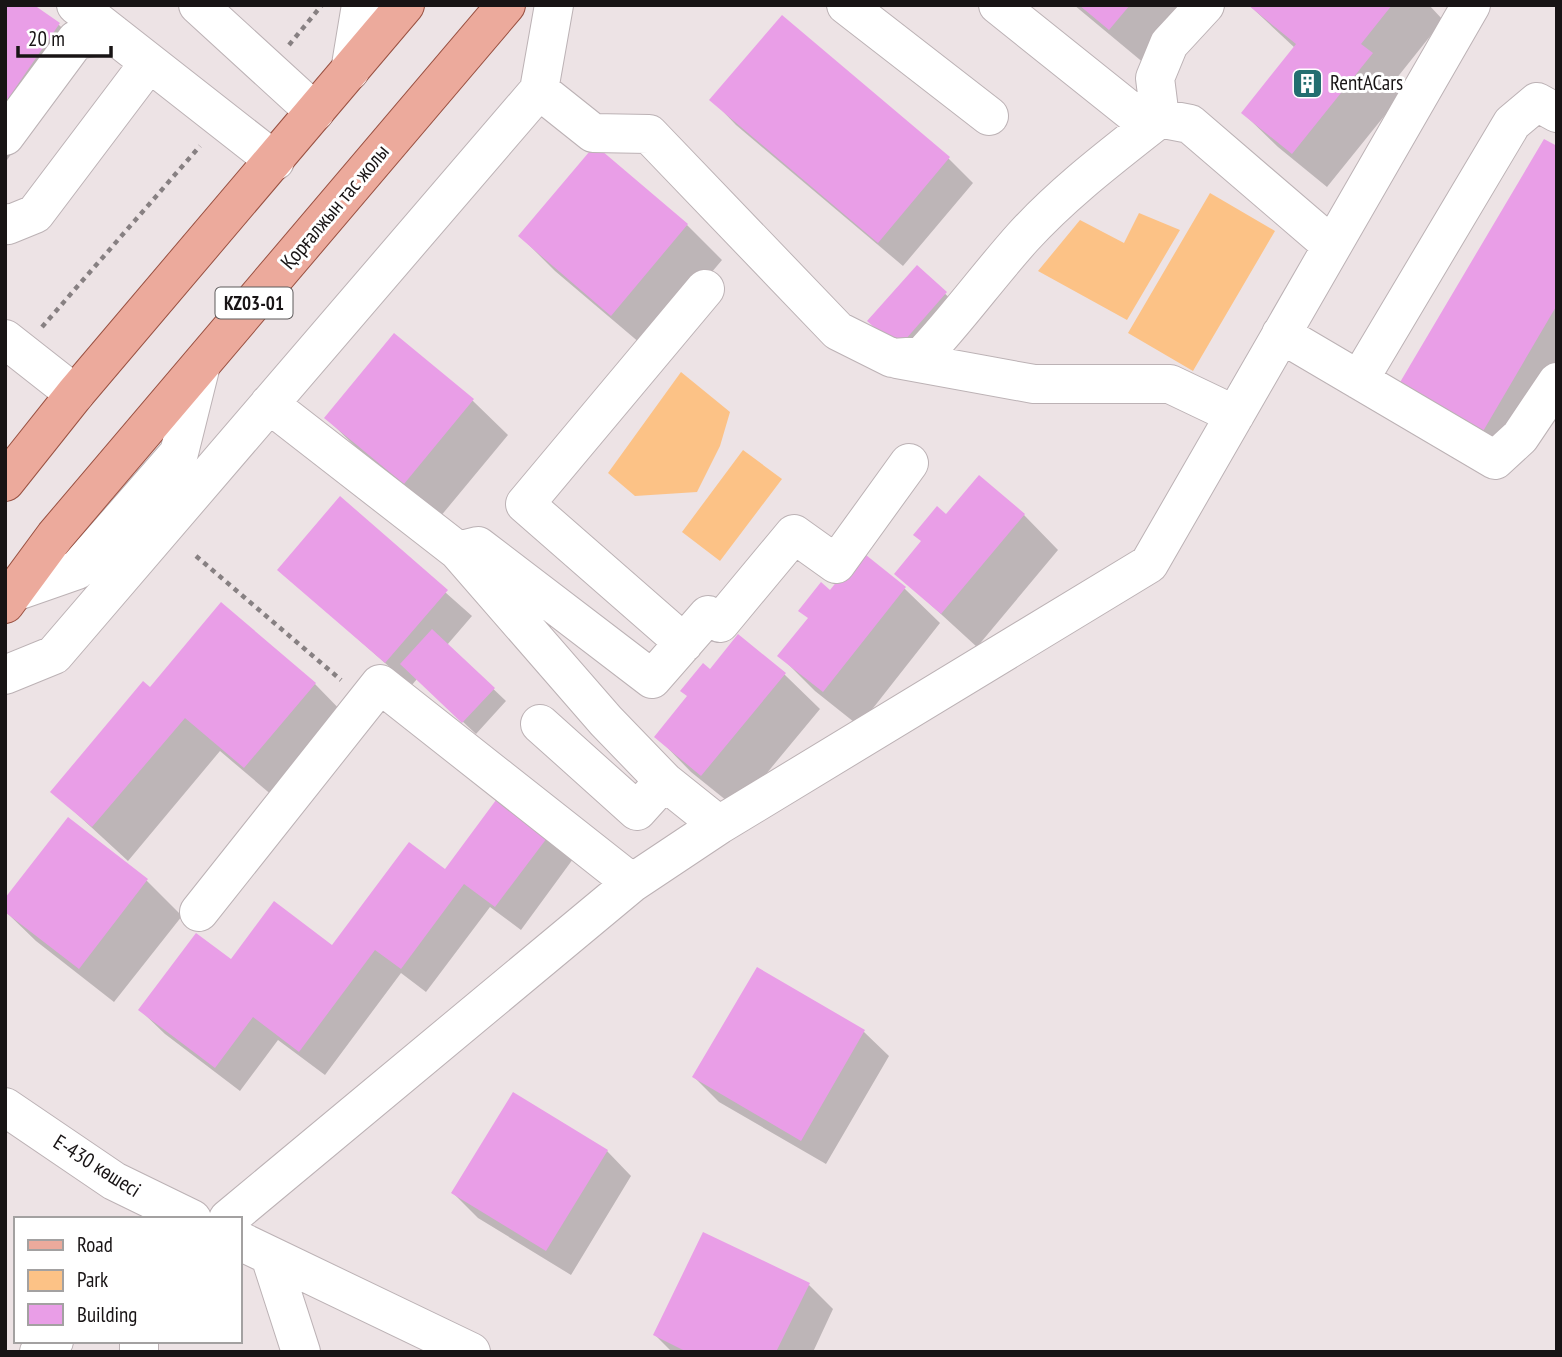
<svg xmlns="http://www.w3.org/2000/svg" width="1562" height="1357" viewBox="0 0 1562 1357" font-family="'PT Sans Narrow',sans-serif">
	<rect width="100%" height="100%" fill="#ede3e5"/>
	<path fill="#fcc286" d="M1210 193 1275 231 1193 371 1128 333Z
		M1139 213 1180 230 1127 320 1038 271 1080 220 1124 243Z
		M681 372 730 412 720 446 697 492 635 496 608 473Z
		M743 450 782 479 720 561 682 532Z"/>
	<path fill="#0003" d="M5 5H31L59 25 84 49 5 163Z
		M1074 5H1193L1145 64Z
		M1249 5H1429L1443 20 1396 79 1406 89 1327 187 1278 147 1243 113 1295 48Z
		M712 100 948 158 973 183 903 266 736 125Z
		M596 147 687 225 722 260 647 349 555 271 520 236Z
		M1557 148V371L1507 456 1426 408Z
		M917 267 958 306 911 359 882 333Z
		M394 336 473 401 508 435 440 517 361 452 326 418Z
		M340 499 472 616 447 645 506 701 476 734 417 679 411 686 280 570Z
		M1024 515 1058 550 977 647 896 573 947 516Z
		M861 554 905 589 940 623 859 726 815 691 780 656Z
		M739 637 785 675 820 709 737 809 691 772 657 737Z
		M315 684 349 719 280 802 220 751 128 861 52 791 150 689Z
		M68 820 147 881 182 916 114 1002 36 941 5 911Z
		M548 835 573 859 521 930 490 907 426 992 401 973 325 1075 278 1040 240 1091 165 1034 140 1010 231 962 332 947 446 872Z
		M757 969 864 1032 889 1056 826 1164 719 1102 694 1077Z
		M607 1151 631 1176 571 1275 478 1218 453 1193Z
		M809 1285 833 1309 813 1352H672L655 1335Z"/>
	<path fill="#e99ee7" d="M5 5H34L60 23 5 103Z
		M1079 5H1130L1109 30Z
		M1248 5H1392L1361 44 1373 53 1292 154 1241 113 1296 44Z
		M782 15 950 157 878 243 709 100Z
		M1544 139 1557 146V305L1482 433 1399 384Z
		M595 145 688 224 611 316 518 236Z
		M917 265 947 292 898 348 867 321Z
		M394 333 474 399 404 484 324 418Z
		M979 475 1025 514 941 614 894 574 921 541 913 535 937 506 946 514Z
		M340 496 448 590 385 663 277 570Z
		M861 551 906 587 823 692 777 656 808 618 798 611 821 582 830 590Z
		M221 602 316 683 244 768 185 718 92 827 50 792 143 681 150 687Z
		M432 629 495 688 462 723 400 664Z
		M738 634 786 673 701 776 654 737 687 696 680 691 703 663 710 669Z
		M499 796 550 834 495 907 464 884 401 969 375 950 299 1052 253 1017 215 1068 138 1010 196 933 231 959 274 901 332 945 409 842 445 869Z
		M68 817 148 879 79 969 5 912V898Z
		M757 967 865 1030 801 1141 692 1077Z
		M513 1092 608 1150 546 1251 451 1193Z
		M703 1232 810 1283 776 1352H687L653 1335Z"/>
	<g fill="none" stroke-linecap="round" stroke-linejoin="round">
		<defs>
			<path id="minor" d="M76 5 275 161
				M198 5 315 112
				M846 5 989 116
				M998 5 1133 113 1190 124 1332 246
				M350 71 361 5
				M539 90 593 133 649 134 838 331 892 358 922 356C958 318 988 276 1023 237 1064 192 1112 156 1160 118L1155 78 1169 44 1205 5
				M5 136 76 40 113 34
				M5 223 8 225 35 214 149 63
				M1281 334 1495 460 1520 437 1557 382
				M5 339 75 394
				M897 359 1034 384H1170L1235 415
				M1359 380 1512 123 1537 102 1557 113
				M269 404 458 551 606 721 664 781
				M458 551 478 546 652 679 708 615 720 623 794 534 836 564 909 463
				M14 592 77 570 179 453 201 365
				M684 643 525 504 705 289
				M5 675 54 655 539 90 554 5
				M540 724 637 811 664 781 719 825
				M199 912 380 684 632 883
				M5 1107 114 1181 192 1219
				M228 1219 632 883 719 825 1149 564 1471 5
				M240 1241 471 1352
				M270 1256 301 1352
				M139 1341V1352
				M39 1352 54 1341"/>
			<path id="major" d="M5 482 75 394 405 5
				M5 604 55 536 506 5"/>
		</defs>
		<use href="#minor" stroke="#bcb2b5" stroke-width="40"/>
		<use href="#major" stroke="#995142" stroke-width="40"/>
		<path stroke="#878082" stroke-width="4.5" stroke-dasharray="5 5" stroke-linecap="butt" d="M289 45 322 5
			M42 327 200 146
			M196 556 341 680"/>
		<use href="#minor" stroke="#fff" stroke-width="38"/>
		<use href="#major" stroke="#ecaa9c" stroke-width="38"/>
	</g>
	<defs>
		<symbol id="building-square" viewBox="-11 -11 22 22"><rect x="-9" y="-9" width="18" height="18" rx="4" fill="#236e70" stroke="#fff"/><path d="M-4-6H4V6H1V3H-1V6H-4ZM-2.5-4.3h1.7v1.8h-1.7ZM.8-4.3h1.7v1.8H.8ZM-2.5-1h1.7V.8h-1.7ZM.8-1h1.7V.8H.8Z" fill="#fff"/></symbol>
	</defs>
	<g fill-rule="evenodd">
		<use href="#building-square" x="1290" y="66" width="35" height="35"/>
	</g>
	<g text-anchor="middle" stroke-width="6" stroke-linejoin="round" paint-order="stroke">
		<rect fill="#fff" stroke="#5d5a5b" stroke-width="2" x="215.5" y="287.5" width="77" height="31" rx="5"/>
		<g font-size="19" font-weight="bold" fill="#181415">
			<text x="254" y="310">KZ03-01</text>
		</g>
		<g font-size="21" fill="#181415" stroke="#fff" text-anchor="start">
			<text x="1330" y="90">RentACars</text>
		</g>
		<g font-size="21" fill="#181415" stroke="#fff">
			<text transform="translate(335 207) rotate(-50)" y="7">Қорғалжын тас жолы</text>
			<text transform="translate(97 1166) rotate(32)" y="7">Е-430 көшесі</text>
		</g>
	</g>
	<rect width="1562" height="1357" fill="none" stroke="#181415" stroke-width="14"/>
	<rect x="14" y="1217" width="228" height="126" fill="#ffffff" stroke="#a3a1a1" stroke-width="2"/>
	<rect x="28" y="1240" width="35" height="10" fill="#ecaa9c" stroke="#a3a1a1" stroke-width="2"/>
	<text x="77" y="1252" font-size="21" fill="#181415">Road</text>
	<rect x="28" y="1270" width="35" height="21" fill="#fcc286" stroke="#a3a1a1" stroke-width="2"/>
	<text x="77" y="1287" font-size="21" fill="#181415">Park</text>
	<rect x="28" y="1304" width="35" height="21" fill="#e99ee7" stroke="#a3a1a1" stroke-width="2"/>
	<text x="77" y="1322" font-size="21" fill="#181415">Building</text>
	<path d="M18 46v10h93v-10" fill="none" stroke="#181415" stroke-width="3.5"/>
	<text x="28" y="46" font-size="21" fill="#181415" stroke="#ffffff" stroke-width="5" paint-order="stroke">20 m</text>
</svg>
